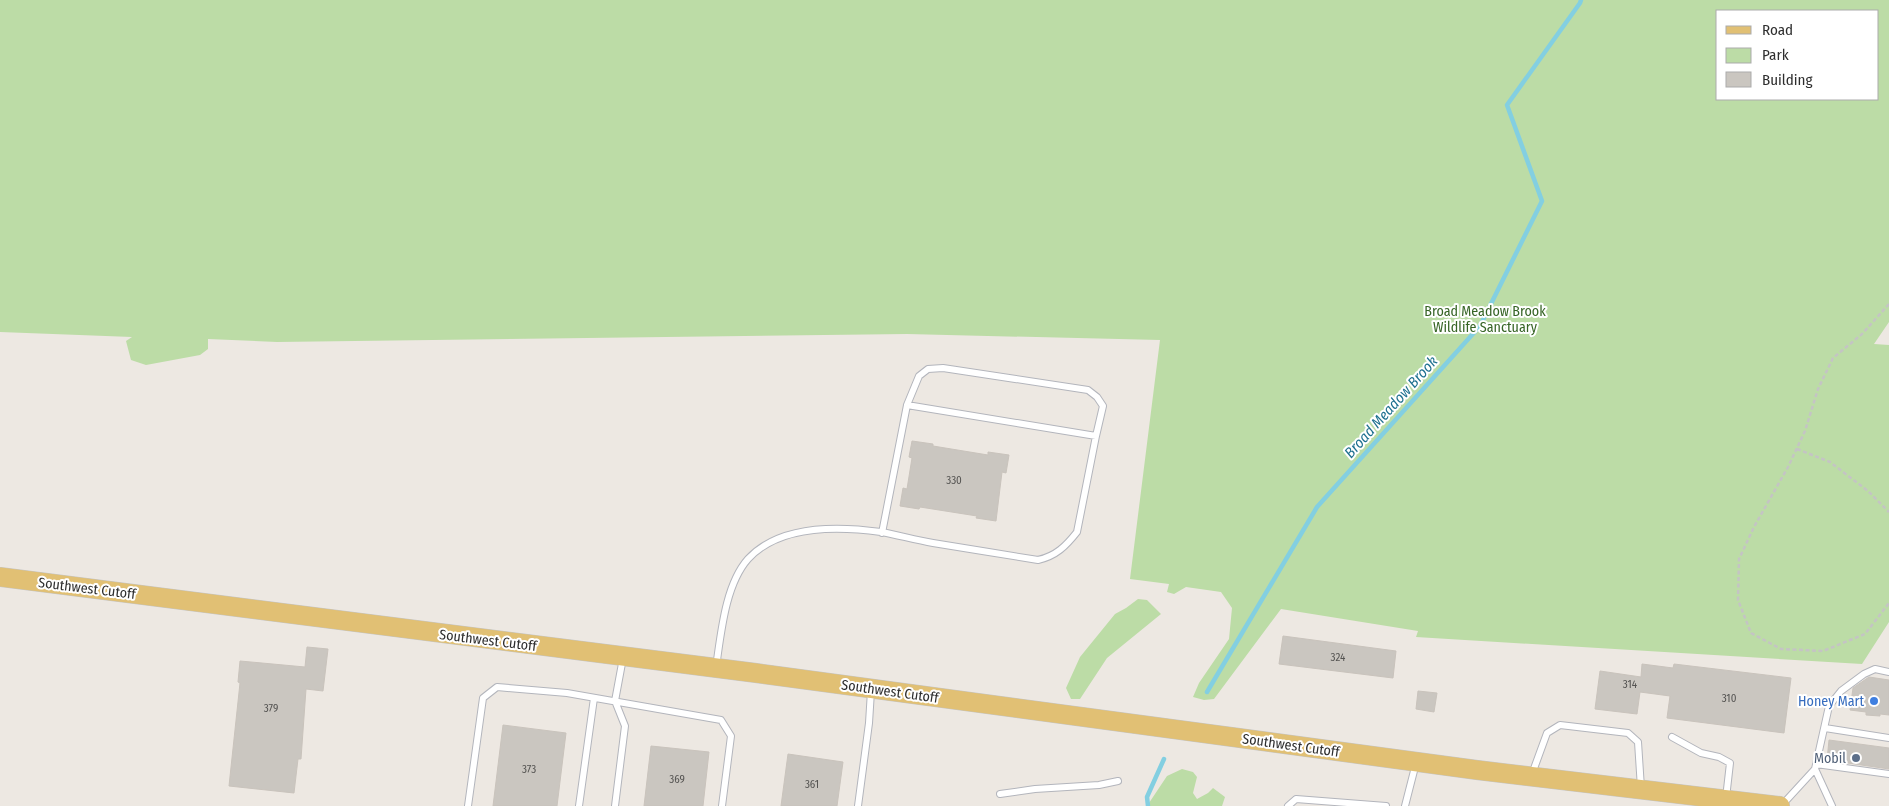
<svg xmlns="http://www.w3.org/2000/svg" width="1889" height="806" viewBox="0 0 1889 806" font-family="'Fira Sans Condensed',sans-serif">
	<rect width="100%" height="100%" fill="#ede8e2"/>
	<path fill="#bcdca6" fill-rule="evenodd" d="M0 0H1889V322L1874 344 1889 345V622L1862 664 1416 637 1418 631 1281 609 1214 699 1204 700 1193 697 1199 683 1229 639 1232 608 1221 592 1186 587 1174 594 1167 592 1169 584 1130 579 1160 340 907 334 277 342 208 339V349L200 355 146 365 131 360 126 341 132 337 0 332ZM1718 11H1878V99H1718Z
		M1138 599 1147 600 1161 614 1107 658 1080 699H1071L1066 688 1080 657 1115 614 1126 608Z
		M1182 769 1193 772 1197 777 1193 793 1197 799 1208 793 1213 788 1225 797 1222 806H1147L1167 776Z"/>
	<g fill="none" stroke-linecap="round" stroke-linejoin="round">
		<path stroke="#83cfe1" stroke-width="4.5" d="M1207 692 1317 507 1480 326 1542 201 1507 105 1580 3 1581 0
			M1148 806 1147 797 1164 759"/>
	</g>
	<path fill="#cac6c0" stroke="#c9c3bc" d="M912 441 933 444V446L988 455V452L1009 455 1006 473 1002 472 996 521 976 518 977 516 920 507 919 509 900 506 903 488 907 489 912 458 909 457Z
		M1283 636 1396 651 1393 678 1279 664Z
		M307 647 328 649 323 691 306 689 301 759H298L294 793 229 786 240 683 238 682 240 661 305 667Z
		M1642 664 1673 668 1674 664 1791 678 1784 733 1667 718 1670 696 1640 692 1637 714 1595 709 1600 671 1641 677Z
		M1869 677 1889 680V715L1880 714V716L1866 715V712L1850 710 1853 688Z
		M1418 691 1437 693 1434 712 1416 709Z
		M503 725 566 733 557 806H493Z
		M1829 740 1889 748V769L1827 760Z
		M651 746 709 752 703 806H644Z
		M788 754 843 762 837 806H781Z"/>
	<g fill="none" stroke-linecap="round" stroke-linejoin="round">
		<defs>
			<path id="lane" d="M907 405 919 376 928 369 943 368 1088 390 1097 397 1103 406 1096 436
				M716 667C721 634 725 585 748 559 780 524 838 526 881 532 898 535 915 540 933 543 968 549 1003 554 1038 560 1056 556 1066 546 1077 532L1096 436 907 405 882 533
				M1825 728 1889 738
				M1672 737 1701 753 1719 757 1730 763 1726 798
				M1816 764 1889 774
				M1815 769 1832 806
				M1532 774 1547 733 1560 725 1628 733 1638 742 1641 788
				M1000 794 1035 789 1099 785 1118 781
				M1782 805 1815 769 1829 706 1841 691 1864 674 1875 669 1889 672
				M468 806 483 698 497 687 567 693 721 720 731 736 722 806
				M579 806 594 698
				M615 806 625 726 615 701 623 658
				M858 806 869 723 871 691
				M1288 806 1296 799 1386 806
				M1405 806 1416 763"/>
			<path id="primary" d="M0 577 756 673 1477 770 1780 806"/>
		</defs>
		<use href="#lane" stroke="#b3b5bc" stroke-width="8"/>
		<use href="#primary" stroke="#c4c4c4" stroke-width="20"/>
		<path stroke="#c4c4c4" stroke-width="2.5" stroke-dasharray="4 2.5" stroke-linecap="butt" d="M1889 304 1862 334 1833 358 1818 389 1805 431 1788 467 1754 527 1739 559 1738 600 1751 633 1781 649 1823 651 1865 634 1889 603
			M1797 449 1830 462 1868 491 1889 512"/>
		<use href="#lane" stroke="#fff" stroke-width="6"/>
		<use href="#primary" stroke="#e1c074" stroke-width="19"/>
	</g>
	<circle fill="#3f7fe0" stroke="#fff" stroke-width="2" cx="1874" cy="701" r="5"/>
	<circle fill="#5c6f8a" stroke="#fff" stroke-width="2" cx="1856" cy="758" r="5"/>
	<g text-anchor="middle" stroke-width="4" stroke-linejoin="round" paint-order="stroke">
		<g font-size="11" fill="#555452">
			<text x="954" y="484">330</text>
			<text x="1338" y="661">324</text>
			<text x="1630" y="688">314</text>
			<text x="1729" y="702">310</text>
			<text x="271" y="712">379</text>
			<text x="529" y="773">373</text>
			<text x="677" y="783">369</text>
			<text x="812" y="788">361</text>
		</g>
		<g font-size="14" fill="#366425" stroke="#fff">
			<text x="1485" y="316">Broad Meadow Brook<tspan x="1485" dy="16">Wildlife Sanctuary</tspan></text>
		</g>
		<g font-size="14" fill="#2e2e2e" stroke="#fff">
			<text transform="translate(87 588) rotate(7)" y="5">Southwest Cutoff</text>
			<text transform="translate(488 640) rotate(7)" y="5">Southwest Cutoff</text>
			<text transform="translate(890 691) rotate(8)" y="5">Southwest Cutoff</text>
			<text transform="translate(1291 745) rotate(8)" y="5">Southwest Cutoff</text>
		</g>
		<g font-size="14" fill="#366cbe" stroke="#fff" text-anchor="end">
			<text x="1864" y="706">Honey Mart</text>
		</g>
		<g font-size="14" fill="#4e5e75" stroke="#fff" text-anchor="end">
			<text x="1846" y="763">Mobil</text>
		</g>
		<g font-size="15" font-style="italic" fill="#1f7190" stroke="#fff">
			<text transform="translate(1391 407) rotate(-48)" y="5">Broad Meadow Brook</text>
		</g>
	</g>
	<rect x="1716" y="10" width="162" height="90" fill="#ffffff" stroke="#ababab"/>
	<rect x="1726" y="26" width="25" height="8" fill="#e1c074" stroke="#ababab"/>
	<text x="1762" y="35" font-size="15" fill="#2e2e2e">Road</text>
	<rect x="1726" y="48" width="25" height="15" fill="#bcdca6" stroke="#ababab"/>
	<text x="1762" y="60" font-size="15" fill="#2e2e2e">Park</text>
	<rect x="1726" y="72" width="25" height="15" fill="#cac6c0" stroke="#ababab"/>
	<text x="1762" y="85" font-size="15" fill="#2e2e2e">Building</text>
</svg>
